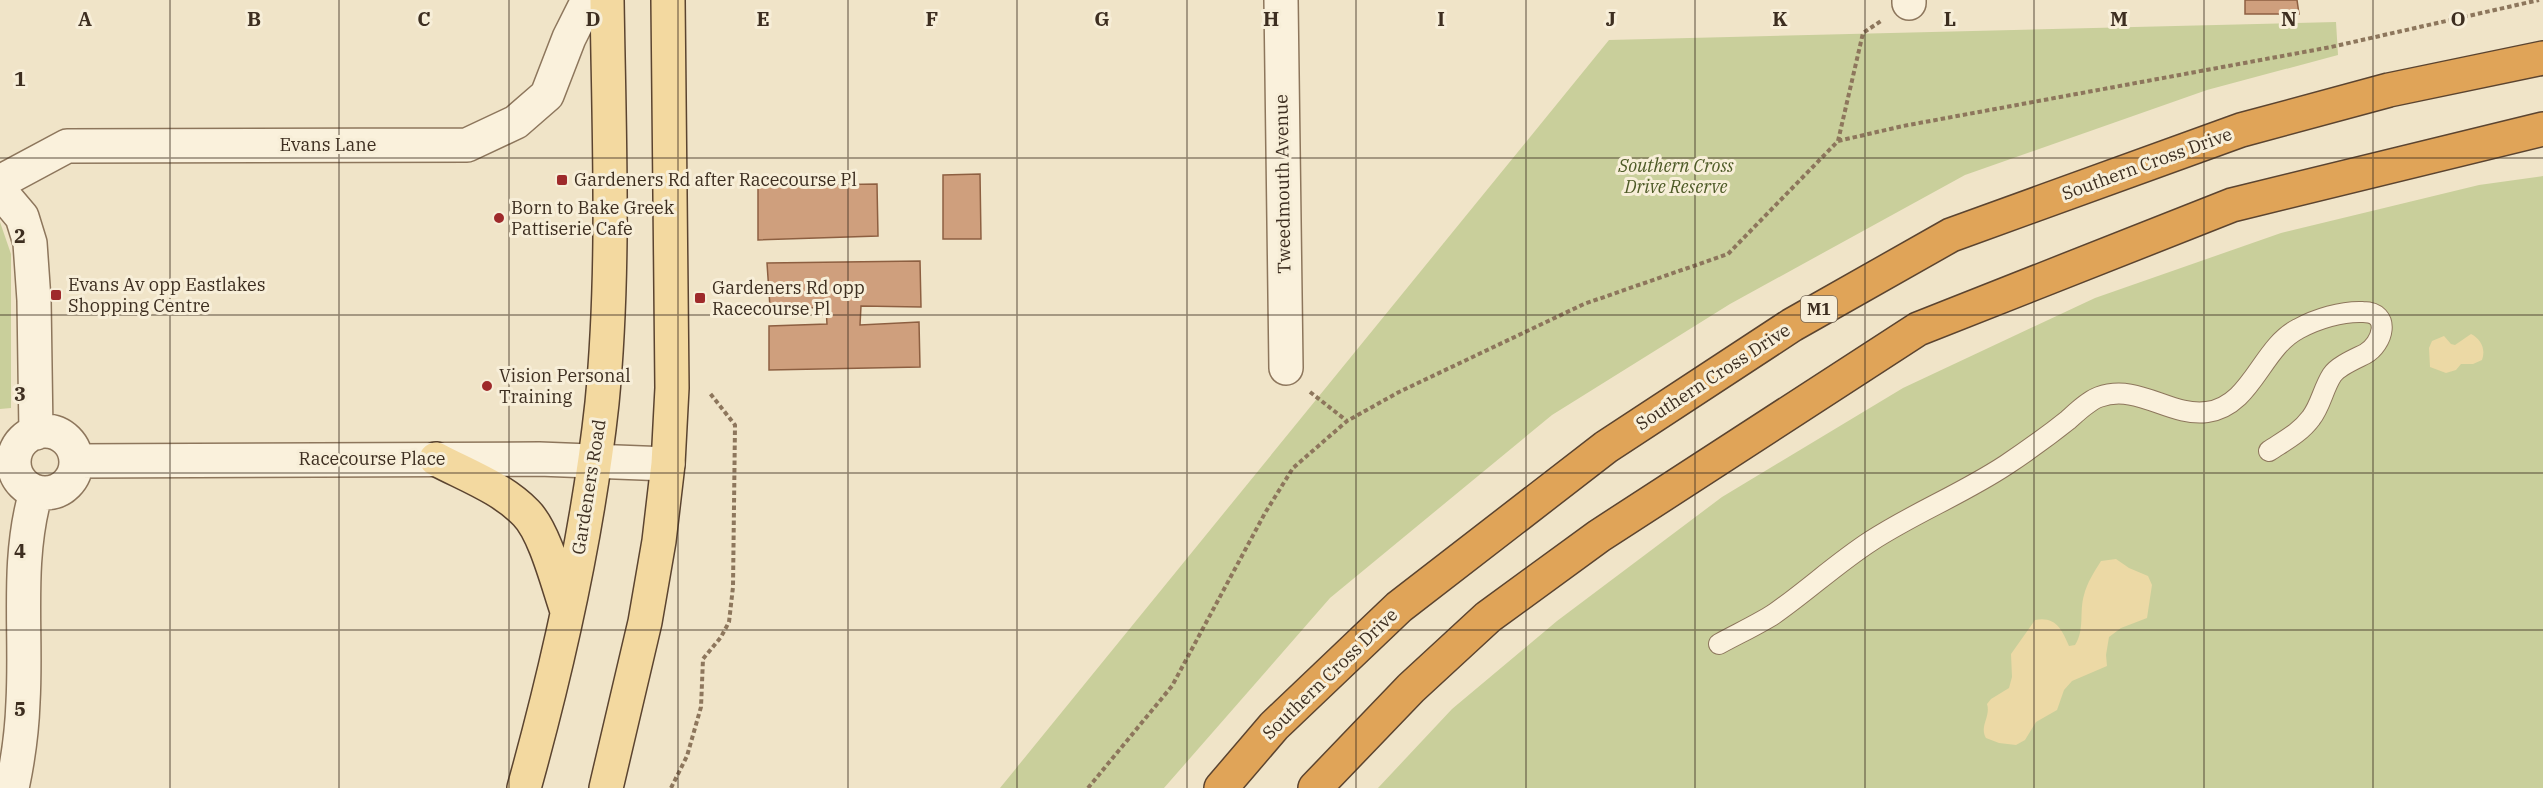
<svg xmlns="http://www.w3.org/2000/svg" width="2543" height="788" viewBox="0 0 2543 788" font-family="'IBM Plex Serif',serif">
	<rect width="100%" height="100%" fill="#f0e4c8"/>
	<path fill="#c9cf9b" d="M2336 22 2338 55 2207 90 1965 175 1730 304 1552 415 1330 598 1164 788H1000L1609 40Z
		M2543 176V788H1378L1452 709 1557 621 1722 497 1903 388 2095 298 2281 233 2479 185Z
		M0 222 11 254V408L0 409Z"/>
	<path fill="#ecd9a5" d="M2471 334C2481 339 2486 349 2482 360L2473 364H2461L2456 370 2446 373 2430 367 2429 348 2432 341 2444 336 2451 344 2455 345Z
		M2116 559 2129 568 2148 576 2152 585 2147 618 2121 628 2109 637 2106 655 2107 666 2072 681 2064 690 2057 710 2036 722 2025 740 2016 745 1999 743 1986 738C1979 726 1991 717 1987 704L1991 699 2009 688 2012 677 2011 654 2035 620C2056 616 2062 630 2069 646L2075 645C2085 630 2079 612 2084 595 2087 583 2094 572 2101 561Z"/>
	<path fill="#cf9f7d" stroke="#8d5f41" stroke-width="1.5" d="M2245 0H2297L2299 14H2245Z
		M980 174 981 239H943V175Z
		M877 184 878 236 758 240V186Z
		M920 261 921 307 861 306 860 325 919 322 920 367 769 370V326L827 324 826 308 770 307 767 263Z"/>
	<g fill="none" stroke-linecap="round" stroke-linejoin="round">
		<defs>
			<path id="service" d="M1719 644C1737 634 1757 625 1774 614 1807 591 1837 563 1871 541 1914 513 1962 494 2006 465 2027 451 2048 436 2068 420 2077 412 2088 401 2099 397 2138 383 2170 417 2207 412 2252 406 2261 348 2298 329 2316 319 2342 311 2363 312 2392 312 2383 344 2365 354 2355 359 2338 366 2332 375 2323 389 2321 405 2311 418 2300 433 2284 441 2269 451"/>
			<path id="minor" d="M1281 0 1286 368
				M1909 0V3
				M0 182 67 146 467 145 516 122 547 95 569 38 588 0
				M0 191 22 217 30 243 34 300 36 433
				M14 462a31 31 0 1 1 62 0a31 31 0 1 1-62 0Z
				M76 461 539 459 668 464
				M12 788C18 760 22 731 23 702 27 631 16 561 36 492"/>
			<path id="primary" d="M436 459C466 475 502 488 526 513 545 532 558 585 567 611
				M524 788C559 662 588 533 602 403 615 269 609 134 607 0
				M606 788 645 622 659 541 668 464 672 388 668 0"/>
			<path id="motorway" d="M1221 788 1274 726 1399 607 1606 447 1792 325 1951 235 2241 130 2389 90 2543 58
				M1315 788 1411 688 1488 617 1599 536 1918 329 2232 205 2543 129"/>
		</defs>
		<use href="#service" stroke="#8d765c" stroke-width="22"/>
		<use href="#minor" stroke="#8d765c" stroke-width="36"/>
		<use href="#primary" stroke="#5b4430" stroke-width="36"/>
		<use href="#motorway" stroke="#5b4430" stroke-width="36"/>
		<path stroke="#8d765c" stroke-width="4" stroke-dasharray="4.5 3" stroke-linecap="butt" d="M1838 141 1903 126 2331 47 2539 0
			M1310 392 1347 421
			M671 788 687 756 701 707 703 659 721 637 729 622 733 587 735 425 709 392
			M1088 788 1172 686 1265 513 1293 468 1347 421 1399 392 1584 304 1728 254 1838 141 1863 33 1881 21"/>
		<use href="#service" stroke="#faf1dc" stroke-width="20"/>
		<use href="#minor" stroke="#faf1dc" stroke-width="33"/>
		<use href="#primary" stroke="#f3d9a0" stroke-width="33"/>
		<use href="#motorway" stroke="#e0a458" stroke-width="33"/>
	</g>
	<path fill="none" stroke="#3d2e20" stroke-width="1.5" stroke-opacity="0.55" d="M170 0V788M339 0V788M509 0V788M678 0V788M848 0V788M1017 0V788M1187 0V788M1356 0V788M1526 0V788M1695 0V788M1865 0V788M2034 0V788M2204 0V788M2373 0V788M0 158H2543M0 315H2543M0 473H2543M0 630H2543"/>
	<g fill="#9e2a2b" stroke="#f7eed8" stroke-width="2">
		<rect x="556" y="174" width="12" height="12" rx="3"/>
		<circle cx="499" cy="218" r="6"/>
		<rect x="50" y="289" width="12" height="12" rx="3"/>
		<rect x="694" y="292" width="12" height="12" rx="3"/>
		<circle cx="487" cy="386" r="6"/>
	</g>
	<g text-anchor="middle" stroke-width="6" stroke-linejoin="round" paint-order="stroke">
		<rect fill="#f7eed8" stroke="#756857" stroke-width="1.5" x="1801" y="296" width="36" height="26" rx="4.5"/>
		<g font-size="16" font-weight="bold" fill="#3d2e20">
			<text x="1819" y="315">M1</text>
		</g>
		<g font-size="18" fill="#3d2e20" stroke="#f7eed8">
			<text x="328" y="151">Evans Lane</text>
			<text transform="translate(2147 164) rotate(-20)" y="6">Southern Cross Drive</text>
			<text transform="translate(1283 184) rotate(-91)" y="6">Tweedmouth Avenue</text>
			<text transform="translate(1713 377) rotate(-33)" y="6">Southern Cross Drive</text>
			<text x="372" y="465">Racecourse Place</text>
			<text transform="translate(589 487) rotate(-81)" y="6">Gardeners Road</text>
			<text transform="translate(1330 674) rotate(-44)" y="6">Southern Cross Drive</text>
		</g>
		<g font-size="18" font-style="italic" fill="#4d5a26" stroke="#f7eed8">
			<text x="1676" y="172">Southern Cross<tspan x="1676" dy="21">Drive Reserve</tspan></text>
		</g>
		<g font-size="18" fill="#3d2e20" stroke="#f7eed8" text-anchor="start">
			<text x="574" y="186">Gardeners Rd after Racecourse Pl</text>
			<text x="511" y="214">Born to Bake Greek<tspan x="511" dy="21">Pattiserie Cafe</tspan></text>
			<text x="68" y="291">Evans Av opp Eastlakes<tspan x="68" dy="21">Shopping Centre</tspan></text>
			<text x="712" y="294">Gardeners Rd opp<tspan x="712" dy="21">Racecourse Pl</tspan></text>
			<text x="499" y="382">Vision Personal<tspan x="499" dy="21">Training</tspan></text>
		</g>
	</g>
	<g font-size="20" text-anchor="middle" font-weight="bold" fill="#3d2e20" stroke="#f7eed8" stroke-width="6" stroke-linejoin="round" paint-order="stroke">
		<text x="85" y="26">A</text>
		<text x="254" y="26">B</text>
		<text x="424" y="26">C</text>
		<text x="593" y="26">D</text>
		<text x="763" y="26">E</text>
		<text x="932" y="26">F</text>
		<text x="1102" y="26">G</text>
		<text x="1271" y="26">H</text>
		<text x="1441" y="26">I</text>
		<text x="1611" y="26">J</text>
		<text x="1780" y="26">K</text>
		<text x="1950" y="26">L</text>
		<text x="2119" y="26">M</text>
		<text x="2289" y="26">N</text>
		<text x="2458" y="26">O</text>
		<text x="20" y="86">1</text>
		<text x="20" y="243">2</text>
		<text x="20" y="401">3</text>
		<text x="20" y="558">4</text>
		<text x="20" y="716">5</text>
	</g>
</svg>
